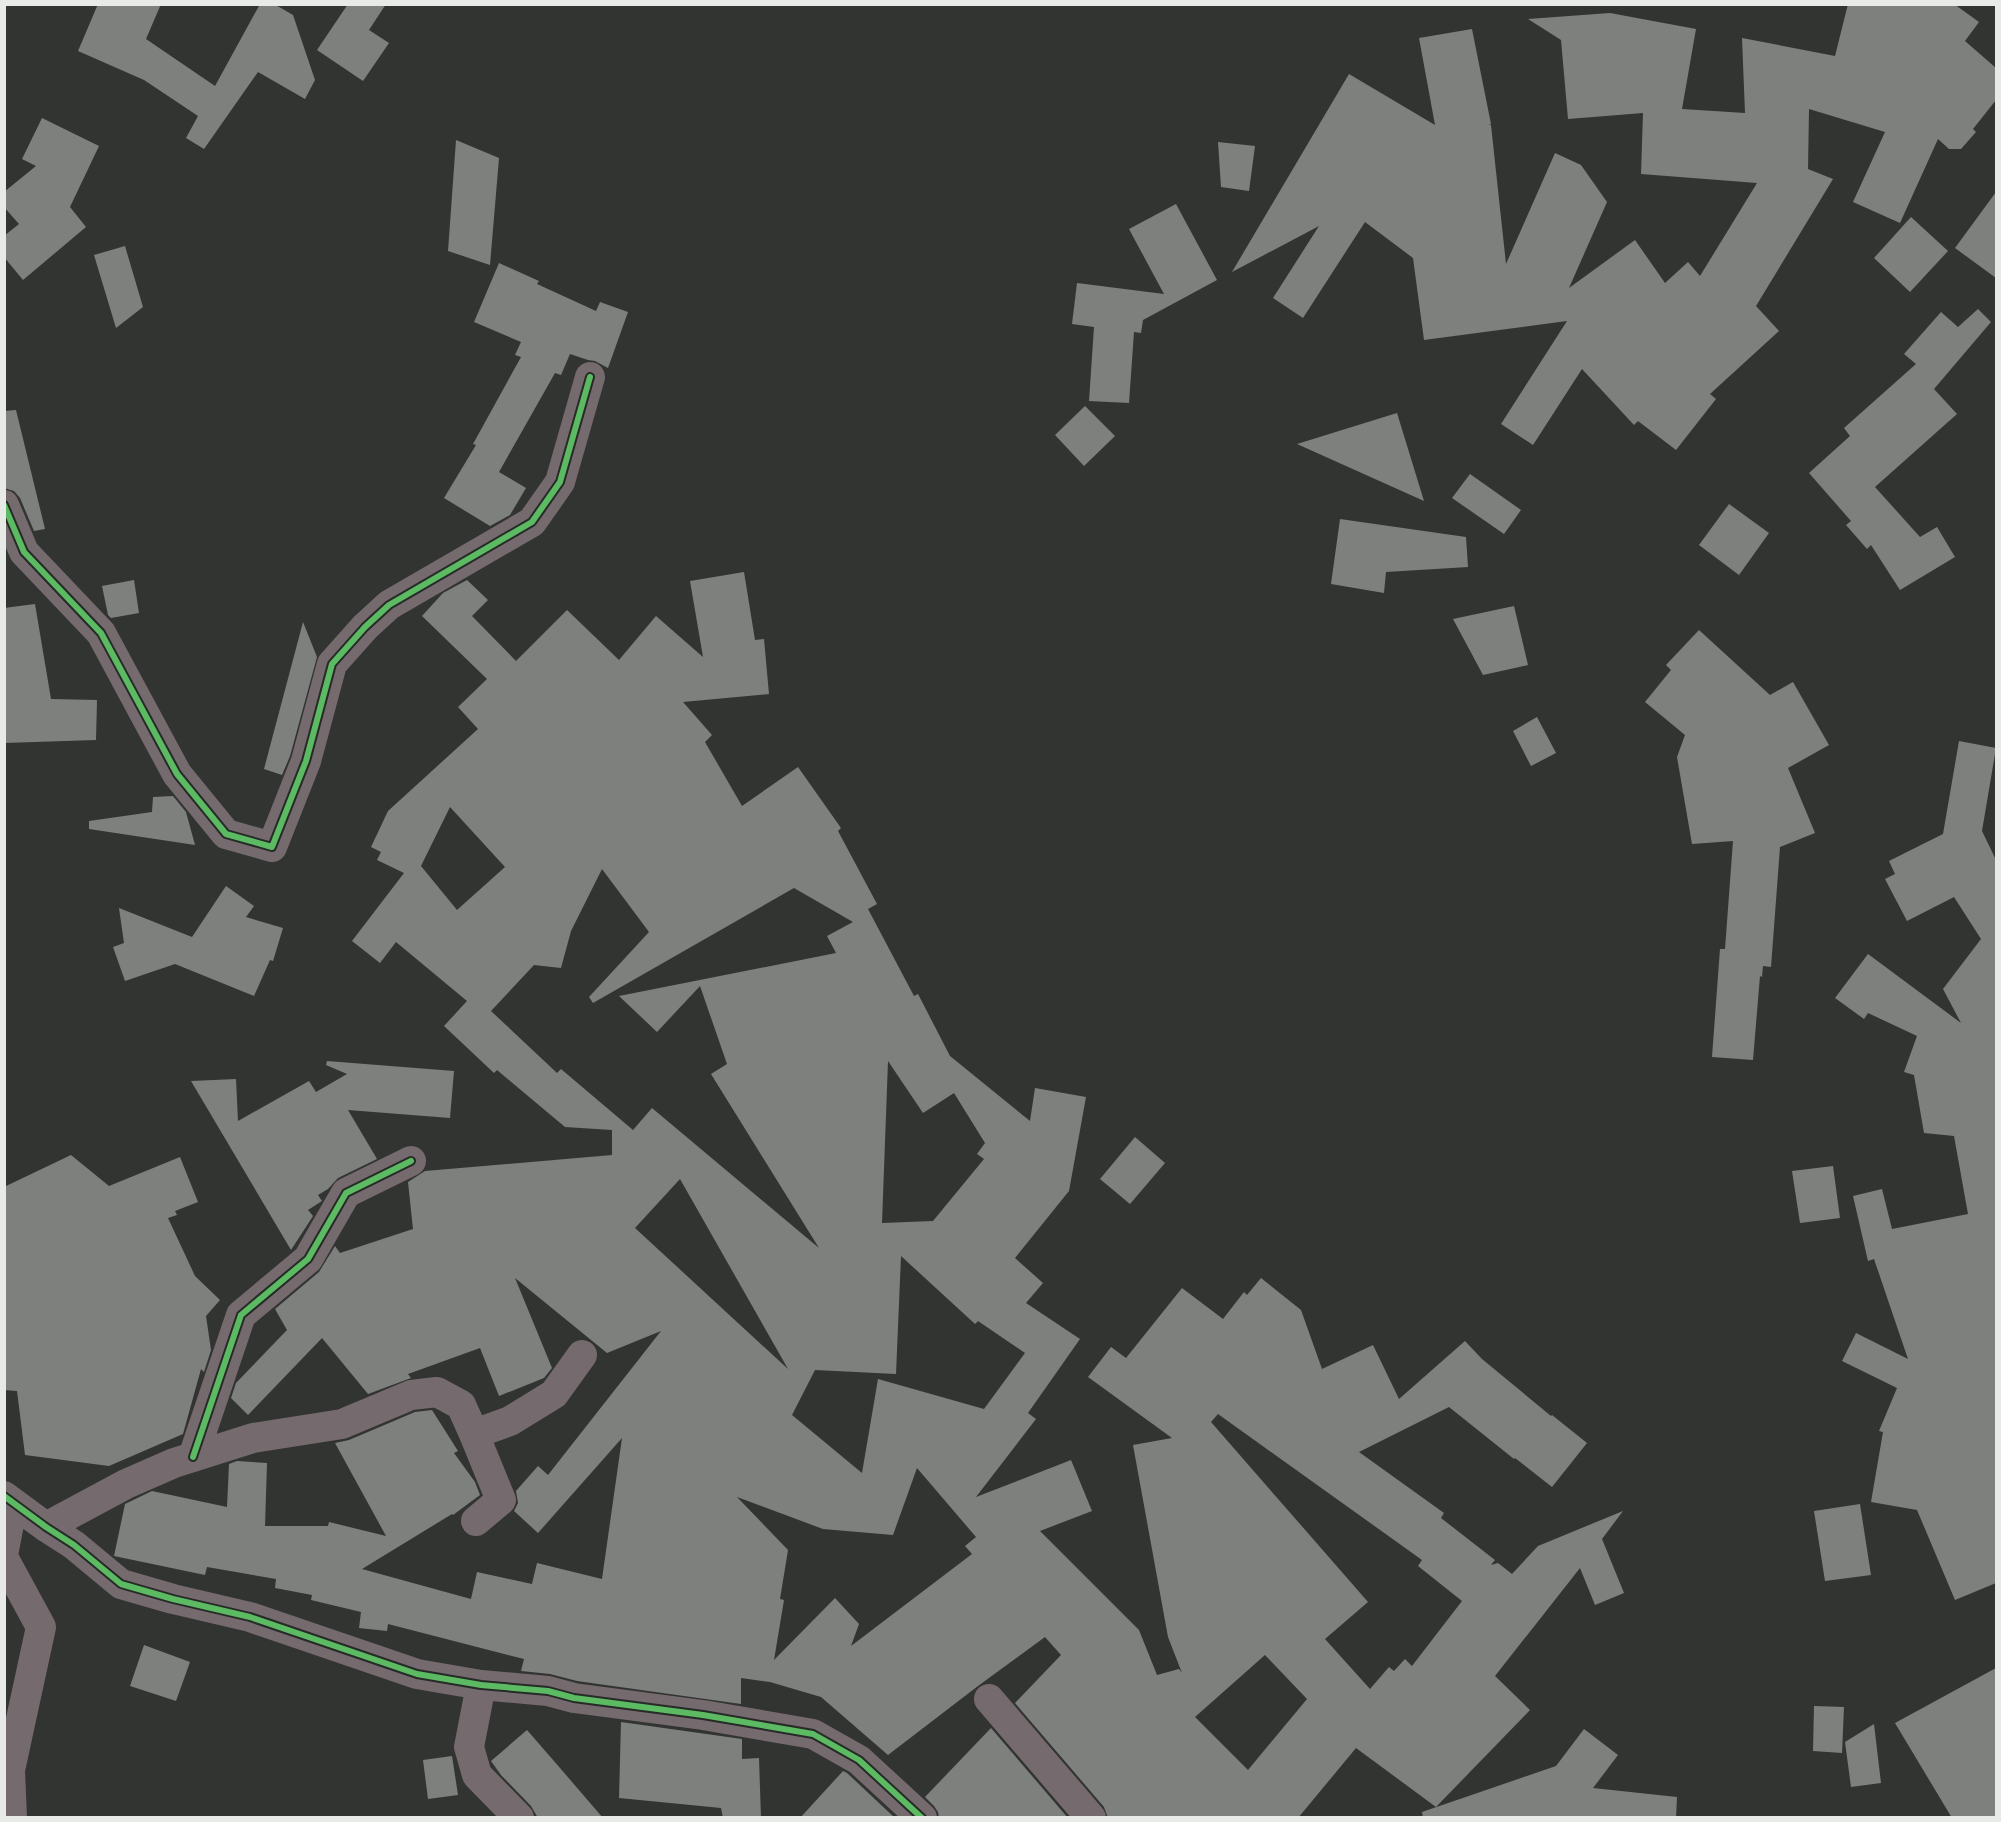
<svg xmlns="http://www.w3.org/2000/svg" width="2001" height="1822" viewBox="0 0 2001 1822" font-family="Inter,sans-serif">
	<rect width="100%" height="100%" fill="#323432"/>
	<path fill="#7e807e" fill-rule="evenodd" d="M98 4H161L146 39 215 86 260 4H274L293 15 315 80 305 99 258 72 204 149 186 138 198 116 144 80 78 51Z
		M348 4H386L369 30 389 43 363 81 317 50Z
		M1848 4H1954L1979 22 1965 41 1996 68V100L1973 129 1976 132 1961 149H1949L1938 139 1900 223 1853 202 1885 132 1809 109 1808 169 1833 179 1756 306 1779 331 1710 394 1716 399 1676 450 1638 421 1634 425 1582 369 1533 445 1501 424 1567 321 1424 340 1413 258 1365 222 1303 318 1273 298 1319 226 1232 272 1349 74 1435 125 1419 38 1472 29 1491 124H1489L1491 125 1506 264 1555 153 1581 165 1607 202 1569 288 1635 240 1665 283 1688 262 1700 276 1757 183 1641 174 1643 113 1568 119 1561 40 1528 19 1610 13 1696 29 1682 109 1745 113 1742 38 1835 56Z
		M42 118 99 146 70 207 86 227 23 280 4 257V236L19 224 4 207V192L36 166 22 159Z
		M456 140 499 158 490 265 448 251Z
		M1218 142 1255 146 1249 191 1221 187Z
		M1996 192V278L1955 248Z
		M1176 204 1217 280 1143 320 1141 333 1134 332 1129 403 1089 401 1094 327 1072 324 1077 283 1164 294 1129 229Z
		M1911 217 1948 251 1910 292 1874 258Z
		M125 246 143 307 116 328 94 255Z
		M499 263 539 281 537 284 596 311 600 302 628 312 608 368 595 361 588 360 570 354 561 375 555 373 499 472 526 488 510 515 490 526 444 498 476 445 473 444 521 357 515 355 521 342 474 322Z
		M1978 309 1991 322 1934 389 1957 414 1875 487 1920 537 1937 527 1955 557 1900 590 1871 545 1867 549 1846 525 1851 521 1809 473 1850 436 1844 428 1916 364 1904 354 1941 312 1958 327Z
		M1085 406 1115 436 1084 466 1055 435Z
		M16 410 45 529 34 531 20 498 14 491 4 488V411Z
		M1397 413 1424 501 1297 444Z
		M1470 474 1521 510 1504 534 1452 498Z
		M1729 504 1769 533 1739 575 1699 545Z
		M1340 519 1466 537 1468 567 1386 572 1384 593 1331 584Z
		M744 572 755 640 764 639 769 694 683 702 712 735 705 742 742 806 798 767 841 828 838 831 877 904 868 909 914 996 918 994 950 1056 1030 1121 1035 1088 1086 1097 1069 1191 1015 1258 1043 1283 1026 1303 1080 1339 1028 1413 1036 1419 976 1497 1071 1460 1092 1511 1040 1531 1139 1630 1157 1675 1179 1669 1182 1673 1168 1637 1133 1445 1172 1438 1088 1377 1111 1347 1126 1358 1182 1288 1223 1319 1244 1292 1247 1295 1261 1278 1301 1310 1322 1369 1373 1345 1399 1399 1465 1341 1482 1359 1551 1416 1552 1415 1587 1443 1552 1487 1515 1458 1514 1459 1449 1407 1359 1452 1444 1513 1441 1518 1495 1560 1491 1565 1498 1563 1512 1574 1538 1546 1623 1511 1602 1539 1624 1593 1595 1605 1580 1568 1495 1676 1530 1710 1436 1807 1356 1748 1298 1818H1108L1104 1807 1015 1703 1061 1655 1045 1637 978 1686 888 1755 821 1697 770 1682 741 1678V1704L577 1681 550 1674 521 1671 524 1659 388 1624 387 1631 359 1628 361 1612 311 1600 312 1595 275 1588 276 1579 207 1567 205 1575 114 1556 125 1504 152 1491 227 1507 229 1464 237 1461 267 1463 265 1526H328L329 1522 386 1536 335 1443 349 1440 415 1412 432 1410 458 1451 454 1453 475 1482 480 1495 453 1515 452 1514 362 1569 471 1599 477 1572 532 1584 537 1563 602 1579 622 1438 538 1533 514 1511 518 1503 516 1491 538 1466 548 1475 661 1331 607 1353 515 1278 552 1368 544 1378 499 1396 480 1348 408 1374 411 1378 368 1394 322 1338 248 1415 231 1398 236 1383 287 1330 275 1309 319 1272 335 1246 340 1253 413 1229 408 1182 425 1171 612 1155V1130L565 1127 497 1070 494 1073 444 1026 467 1001 396 942 380 963 352 941 404 873 377 860 381 852 371 847 388 811 478 729 458 707 487 679 422 616 443 593 467 580 488 600 472 616 516 661 567 610 619 660 656 616 703 657 690 581ZM450 807 505 867 457 910 421 866ZM602 869 649 932 589 997 593 1003 794 888 853 922 827 936 836 953 619 996 657 1032 700 986 727 1064 711 1074 819 1248 652 1108 633 1130 561 1069 557 1073 491 1011 534 965 561 968 571 931ZM888 1061 923 1113 954 1093 985 1143 977 1154 984 1159 933 1221 882 1223ZM680 1179 788 1369 635 1228ZM901 1256 975 1324 978 1321 1025 1353 984 1409 878 1379 862 1473 792 1415 815 1370 896 1374ZM1218 1414 1422 1560 1418 1566 1462 1601 1412 1666 1405 1659 1394 1671 1389 1667 1370 1689 1325 1639 1368 1602 1211 1422ZM917 1468 976 1537 965 1546 972 1554 851 1646 859 1624 835 1598 774 1660 784 1600 780 1599 788 1550 737 1497 823 1529 893 1535ZM1265 1655 1307 1699 1248 1770 1195 1717Z
		M134 580 139 613 111 618 108 615 102 586Z
		M35 604 51 699 97 700 96 740 4 743V608Z
		M1514 606 1528 665 1483 675 1453 619Z
		M303 622 317 657 290 756 282 775 264 769Z
		M1699 630 1770 695 1793 682 1829 745 1788 768 1815 833 1780 847 1771 967 1763 966 1762 977 1760 976 1753 1060 1712 1057 1720 949H1725L1733 841 1692 844 1677 757 1685 735 1645 702 1671 670 1666 665Z
		M1537 717 1556 753 1531 766 1513 731Z
		M1959 741 1996 748 1982 831 1996 860V1583L1955 1600 1917 1510 1871 1502 1883 1432 1879 1431 1897 1388 1842 1361 1856 1333 1908 1359 1874 1259 1868 1261 1853 1196 1882 1189 1892 1229 1968 1214 1954 1136 1924 1133 1914 1075 1904 1072 1917 1036 1868 1013 1864 1019 1835 998 1868 954 1961 1023 1943 989 1981 939 1954 897 1907 921 1885 879 1895 874 1889 861 1943 834Z
		M173 796 186 812 195 845 89 829V821L152 812 153 797Z
		M226 886 254 906 246 917 283 928 273 961 270 960 254 996 175 964 125 981 113 947 124 943 119 908 192 937Z
		M327 1061 454 1071 450 1118 348 1110 377 1159 338 1178 328 1189 318 1195 322 1201 308 1210 313 1216 291 1250 191 1081 236 1079 238 1121 309 1081 316 1092 347 1074 326 1065Z
		M1135 1137 1165 1163 1130 1204 1100 1179Z
		M71 1155 109 1186 180 1157 198 1202 175 1211 177 1215 168 1218 195 1276 220 1300 206 1316 211 1350 204 1372 201 1369 183 1434 109 1466 25 1455 17 1391 4 1390V1187Z
		M1833 1166 1840 1218 1800 1223 1792 1171Z
		M1860 1504 1871 1575 1825 1581 1814 1511Z
		M144 1645 190 1662 176 1701 130 1686Z
		M1996 1668V1818H1952L1895 1723Z
		M1814 1706 1844 1707 1842 1753 1813 1751Z
		M621 1722 742 1739V1759L759 1758 761 1818H723L721 1808 619 1798Z
		M1874 1724 1881 1783 1851 1787 1845 1742Z
		M991 1728 1068 1818H939L938 1812 934 1806 925 1797Z
		M1584 1729 1618 1755 1593 1788 1677 1797 1676 1818H1423L1422 1812 1556 1766Z
		M527 1730 560 1768 603 1818H538L531 1806 501 1775 491 1761Z
		M452 1756 458 1795 428 1799 423 1760Z
		M843 1771 847 1773 895 1818H800Z"/>
	<g fill="none" stroke-linecap="round" stroke-linejoin="round">
		<path stroke="#756a6e" stroke-width="30" d="M4 505 24 552 101 633 177 774 226 834 272 847 306 761 332 664 365 627 389 605 532 522 560 482 590 377
			M474 1434 501 1500 476 1521
			M193 1457 241 1315 308 1259 346 1193 411 1161
			M4 1496 46 1527 74 1545 121 1584 173 1599 250 1617 417 1674 481 1685 548 1691 574 1698 703 1715 813 1734 859 1760 922 1818
			M46 1527 126 1484 174 1463 253 1438 342 1424 411 1395 437 1392 461 1405 474 1434 510 1421 554 1394 582 1355
			M4 1550 13 1503
			M4 1559 41 1627 10 1770 12 1818
			M481 1685 469 1747 477 1775 519 1818
			M989 1699 1091 1818"/>
		<defs>
			<path id="cycleway" d="M4 505 24 552 101 633 177 774 226 834 272 847 306 761 332 664 365 627 389 605 532 522 560 482 590 377
				M193 1457 241 1315 308 1259 346 1193 411 1161
				M4 1496 46 1527 74 1545 121 1584 173 1599 250 1617 417 1674 481 1685 548 1691 574 1698 703 1715 813 1734 859 1760 922 1818"/>
		</defs>
		<use href="#cycleway" stroke="#272b27" stroke-width="10"/>
		<use href="#cycleway" stroke="#5cba63" stroke-width="6"/>
	</g>
	<rect width="2001" height="1822" fill="none" stroke="#e7eae7" stroke-width="12"/>
</svg>
